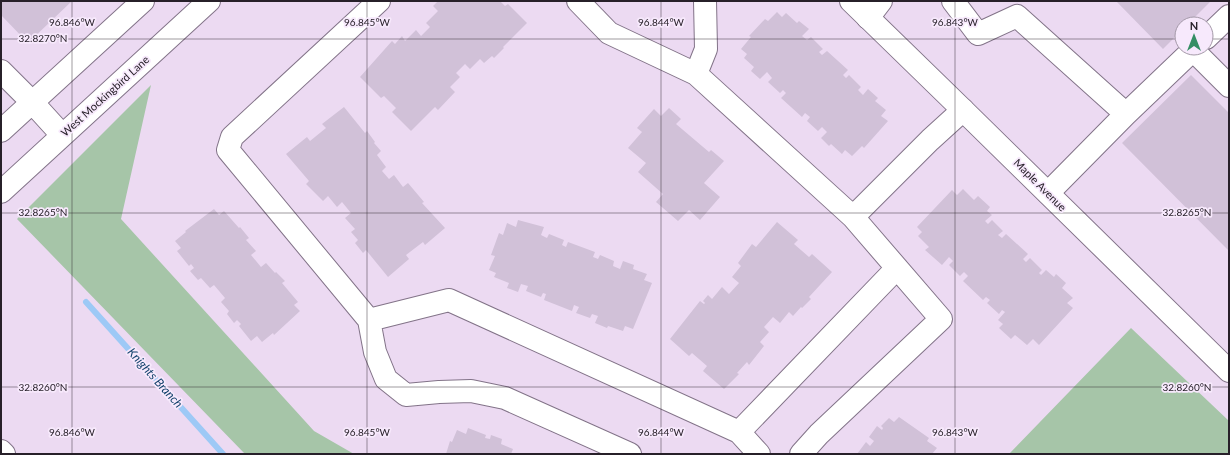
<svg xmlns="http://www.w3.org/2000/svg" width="1230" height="455" viewBox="0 0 1230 455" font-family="Lato,sans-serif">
	<rect width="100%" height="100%" fill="#ecdaf2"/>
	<path fill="#a6c5a8" d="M151 85 121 219 314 431 354 454H245L17 219Z
		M1131 328 1229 421V454H1009Z"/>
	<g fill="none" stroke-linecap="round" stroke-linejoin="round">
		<path stroke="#9dc9f6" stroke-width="6" d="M86 302 223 454"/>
	</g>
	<path fill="#d1c1d8" d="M1 1H72L28 43 1 15Z
		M438 1H500L505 6 508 4 527 23 503 47 504 48 494 58 492 56 484 63 480 59 470 69 465 64 456 73 460 77 450 87 455 92 438 110 435 107 411 131 392 112 396 108 384 96 381 98 360 77 392 41 395 44 402 36 405 41 416 30 421 36 430 27 426 23 438 11 433 6Z
		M1116 1H1211L1188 24H1182V30L1163 49Z
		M777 12 782 17 786 13 797 23 799 21 809 29 802 36 807 40 811 37 823 49 819 52 822 55 827 51 848 70 843 75 846 78 849 75 861 87 858 90 863 95 868 89 878 98 875 101 886 110 881 116 888 121 864 148 862 146 852 156 845 150 842 154 831 144 829 146 821 138 827 132 822 127 818 131 807 121 810 117 805 113 802 117 781 98 786 93 783 90 780 93 768 82 772 78 767 72 760 79 751 71 754 67 744 58 747 54 741 49 751 37 749 36 765 19 768 21Z
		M1191 75 1229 113V251L1122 143Z
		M344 107 365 133 367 131 375 142 374 143 381 151 377 155 386 167 382 171 389 179 394 175 403 187 408 183 424 202 422 203 445 228 425 245 423 242 406 255 409 259 388 277 366 250 363 253 355 243 358 240 351 232 355 229 345 218 351 213 342 202 337 207 328 196 323 201 306 184 309 181 286 154 307 137 310 141 326 128 322 124Z
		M669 108 681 119 676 124 709 152 711 150 724 161 704 183 720 197 700 220 689 210 678 221 656 202 663 194 638 172 646 163 628 148 642 132 637 128 654 109 661 116Z
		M963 189 974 200 978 196 990 207 987 211 992 215 985 221 988 224 992 220 1003 231 998 235 1002 238 1006 234 1028 254 1023 259 1026 262 1030 258 1042 270 1039 273 1041 275 1046 270 1054 277 1056 274 1066 283 1062 288 1073 298 1067 303 1073 308 1039 345 1033 339 1027 345 1015 335 1011 339 999 328 1003 324 998 320 1005 312 1002 310 999 314 987 303 990 300 986 297 983 300 963 281 968 276 964 272 960 276 949 265 953 261 949 257 942 265 925 250 929 247 918 236 922 232 917 227 952 190 957 195Z
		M214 209 219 215 224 211 239 228 240 227 249 238 246 240 256 251 251 255 261 267 266 263 275 273 276 272 285 281 282 283 298 302 294 305 300 311 274 335 273 333 262 342 257 336 251 341 239 326 241 324 237 320 234 323 227 314 229 311 221 302 225 298 214 285 210 288 201 278 198 280 190 271 194 268 191 264 189 266 177 251 181 248 175 241 186 232 185 231Z
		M518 220 544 227 541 235 547 238 549 234 564 240 562 245 566 247 568 242 595 252 593 257 598 259 600 255 614 261 613 266 620 269 623 261 634 265 633 269 647 274 644 280 652 283 633 329 625 326 623 331 608 326 607 328 595 323 598 316 592 314 590 318 576 313 579 307 574 305 572 311 544 300 546 294 543 293 541 297 526 291 528 286 521 284 518 292 507 288 509 283 494 277 496 273 489 270 495 256 491 255 499 233 503 235 507 223 516 227Z
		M777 222 798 240 794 244 809 257 812 254 832 272 809 297 811 299 802 308 801 307 793 316 789 312 780 323 773 317 764 327 769 332 760 342 764 346 749 365 747 362 737 373 739 374 724 389 703 371 707 366 692 353 689 356 670 339 700 301 704 304 705 303 703 301 708 295 712 299 722 287 729 294 739 283 732 277 741 266 738 263 752 244 756 247Z
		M899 417 929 438 927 441 937 448 932 454H857L866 442 870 446 874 441 869 437 877 426 882 430 883 428 881 426 889 418 894 422Z
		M468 428 486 435 485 438 490 439 491 435 502 439 501 444 513 449 511 454H446L450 441 452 442 457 430 466 434Z"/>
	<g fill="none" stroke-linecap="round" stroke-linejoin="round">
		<defs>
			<path id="minor" d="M379 1 232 137 228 150 369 320 375 352 386 379 406 395 439 392 471 391 505 398 630 454
				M578 1 609 33 696 74 853 217 941 319 819 434 801 454
				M953 1 978 34 1017 16 1126 114
				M868 18 881 1
				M1206 38 1229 16
				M1193 50 1229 86
				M1 71 32 102
				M696 74 706 49 705 1
				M1048 193 1126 114 1195 48
				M853 217 930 140 963 110
				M369 320 449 300 739 432 897 268
				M739 432 759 454
				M1 451 4 454"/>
			<path id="major" d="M851 1 963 110 1229 371
				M32 102 62 135
				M1 131 143 1
				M1 192 209 1"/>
		</defs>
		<use href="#minor" stroke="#827388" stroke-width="24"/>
		<use href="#major" stroke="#827388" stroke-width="24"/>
		<use href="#minor" stroke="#fff" stroke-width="22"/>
		<use href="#major" stroke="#fff" stroke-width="22"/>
	</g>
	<path fill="none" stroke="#272029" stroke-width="1" stroke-opacity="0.45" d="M72 1V454M367 1V454M661 1V454M955 1V454M1 39H1182M1206 39H1229M1 213H1229M1 387H1229"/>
	<g text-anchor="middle" stroke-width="3.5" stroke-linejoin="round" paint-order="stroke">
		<g font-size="11" fill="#272029" stroke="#f7e9fc">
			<text transform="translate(105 96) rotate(-42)" y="4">West Mockingbird Lane</text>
			<text transform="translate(1040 185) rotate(45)" y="4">Maple Avenue</text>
		</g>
		<g font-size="12" font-style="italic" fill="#12416b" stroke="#f7e9fc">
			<text transform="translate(155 378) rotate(48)" y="4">Knights Branch</text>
		</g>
	</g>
	<g font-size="10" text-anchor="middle" fill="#272029" stroke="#f7e9fc" stroke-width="3.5" stroke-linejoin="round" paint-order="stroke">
		<text x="72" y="26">96.846°W</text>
		<text x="367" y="26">96.845°W</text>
		<text x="661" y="26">96.844°W</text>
		<text x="955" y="26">96.843°W</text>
		<text x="43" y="42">32.8270°N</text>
		<text x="43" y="216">32.8265°N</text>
		<text x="1187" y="216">32.8265°N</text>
		<text x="43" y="391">32.8260°N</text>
		<text x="1187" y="391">32.8260°N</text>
		<text x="72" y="436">96.846°W</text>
		<text x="367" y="436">96.845°W</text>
		<text x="661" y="436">96.844°W</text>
		<text x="955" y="436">96.843°W</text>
	</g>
	<rect width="1230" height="455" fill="none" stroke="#272029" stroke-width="4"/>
	<g transform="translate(1194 36)"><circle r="19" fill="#f7e9fc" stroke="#a499a8"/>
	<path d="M0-3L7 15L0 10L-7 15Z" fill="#358e64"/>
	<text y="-6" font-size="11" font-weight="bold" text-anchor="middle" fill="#272029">N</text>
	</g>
</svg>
